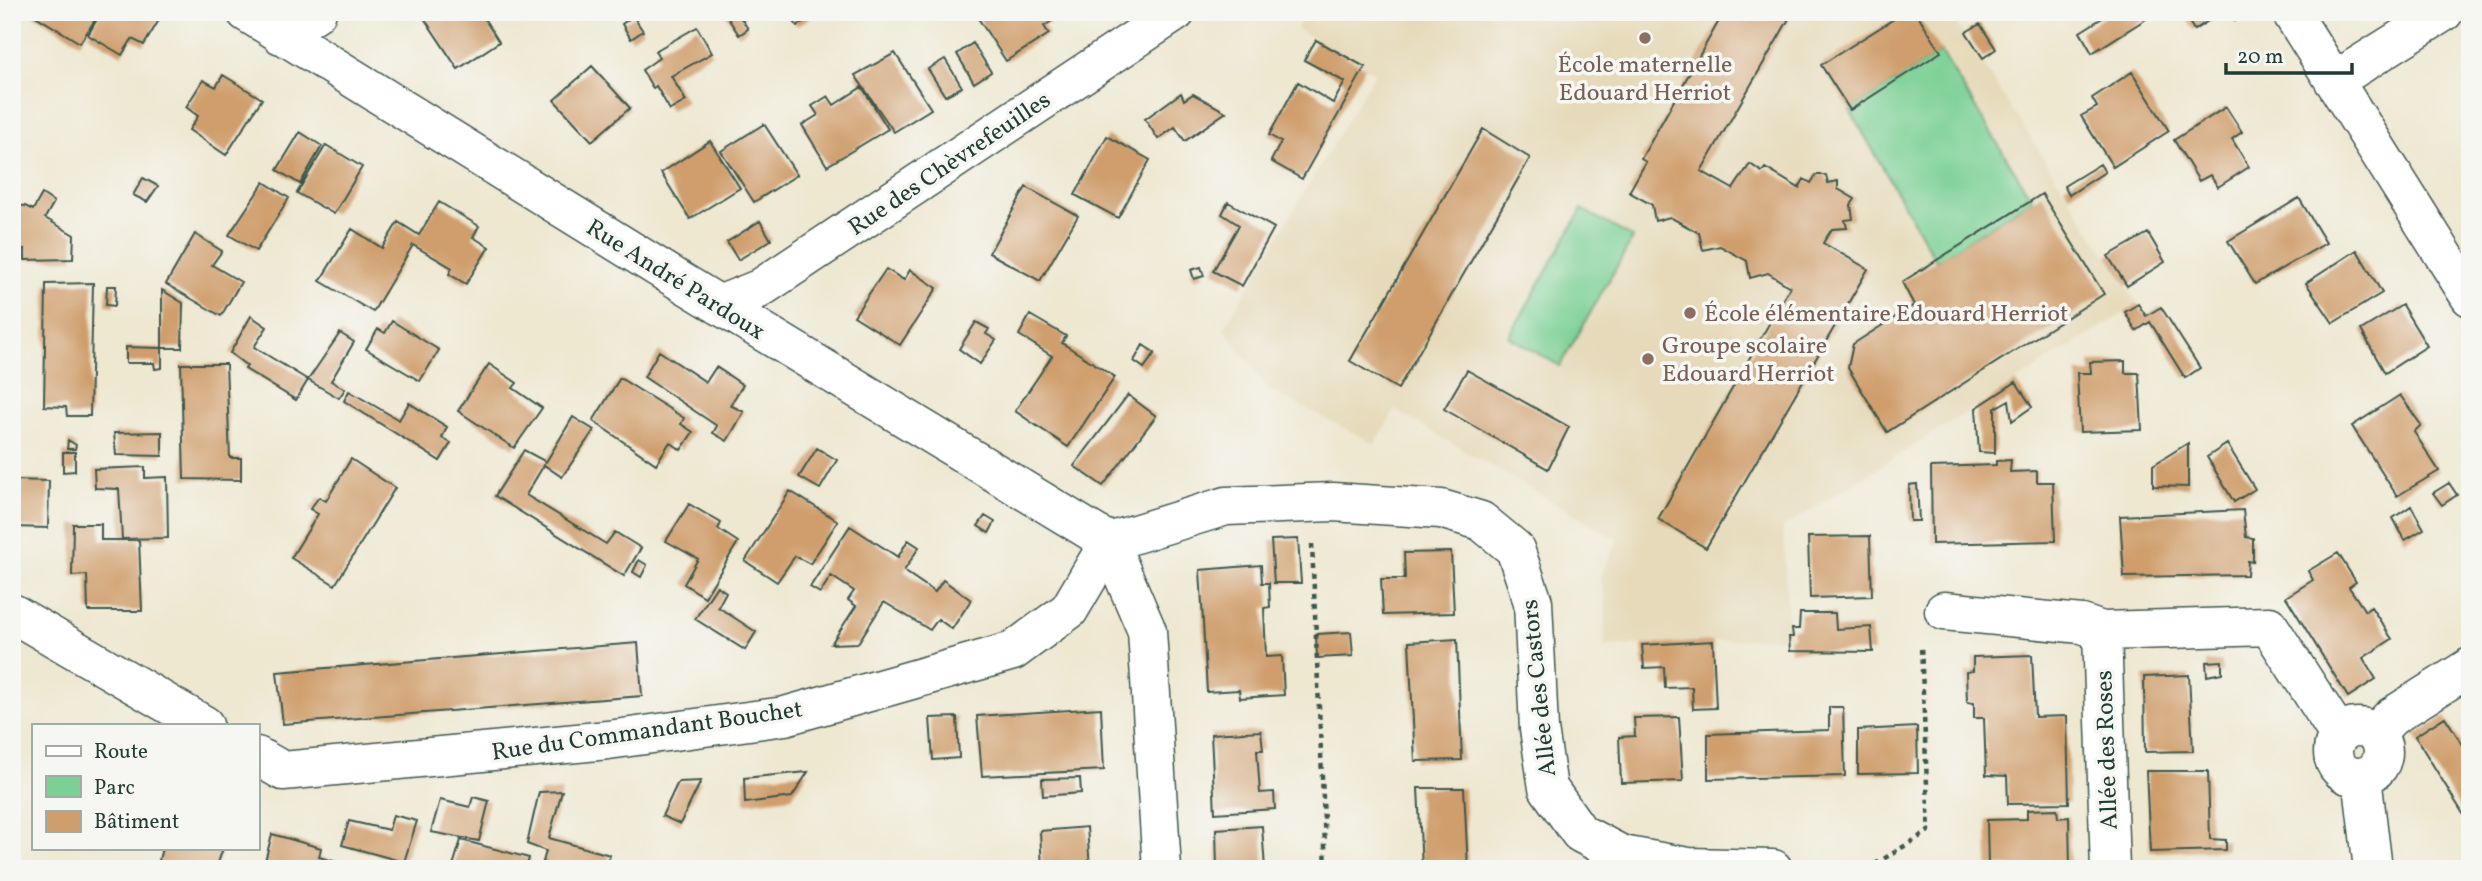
<svg xmlns="http://www.w3.org/2000/svg" width="2482" height="881" viewBox="0 0 2482 881" font-family="Vollkorn,serif">
	<rect width="100%" height="100%" fill="#f6f6f2"/>
	<filter id="ink" filterUnits="userSpaceOnUse"><feTurbulence type="fractalNoise" baseFrequency=".0143" numOctaves="2"/><feDisplacementMap in="SourceGraphic" scale="14" xChannelSelector="R" yChannelSelector="G"/><feConvolveMatrix kernelMatrix="1 2 1 2 8 2 1 2 1" color-interpolation-filters="sRGB"/></filter>
	<filter id="wash" filterUnits="userSpaceOnUse"><feTurbulence type="fractalNoise" baseFrequency=".00686" numOctaves="4" result="noise"/><feDisplacementMap in="SourceGraphic" scale="28" xChannelSelector="R" yChannelSelector="G"/><feGaussianBlur stdDeviation="1.57" result="paint"/><feColorMatrix in="noise" values="0 0 0 0 0 0 0 0 0 0 0 0 0 0 0 0 0 1.4 0 .05"/><feComposite in="paint" operator="in"/></filter>
	<g filter="url(#wash)">
		<rect width="100%" height="100%" fill="#eee8d1"/>
		<path fill="#e6daba" d="M1306 12H1949L2138 304 1783 528 1789 637 1604 647 1606 602 1600 575 1618 540 1395 410 1375 444 1269 390 1224 328 1375 73 1297 29Z"/>
		<path fill="#7bd094" stroke="#4d8664" stroke-width="2" d="M1941 52 2032 199 1936 261 1850 110Z
			M1582 209 1633 238 1560 366 1509 337Z"/>
		<g id="blocks">
			<path fill="#cf9e6c" d="M35 12H100L80 43 34 15Z
				M101 12H146L159 20 144 45 132 39 122 55 88 35Z
				M420 12H480L499 42 458 69Z
				M724 12H750L741 18 748 29 739 35Z
				M788 12H819L797 26Z
				M974 12H1058L1060 16 1044 26 1049 34 1006 61Z
				M1724 12H1793L1701 171 1733 189 1750 164 1762 172 1765 168 1799 188 1804 179 1811 183 1816 175H1826L1828 183 1838 181V189L1855 199 1851 205 1853 219 1845 220 1847 228 1832 229 1823 243 1868 269 1706 548 1658 519 1790 287 1768 273 1750 278 1747 261 1720 246 1703 250 1699 233 1670 217 1655 221 1652 205 1629 192 1646 162 1641 159Z
				M1905 12H1916L1941 52 1850 110 1821 65Z
				M2105 12H2157L2092 53 2080 32 2107 15Z
				M2183 12H2222L2194 30Z
				M2230 12H2246L2247 14 2235 21Z
				M633 16 643 31 631 39 622 24Z
				M1980 24 1996 49 1983 58 1966 32Z
				M697 27 712 53 671 76 686 101 670 110 656 86 653 88 642 70 659 58 655 51Z
				M1316 40 1365 67 1302 179 1271 161 1281 142 1269 135 1298 82 1333 103 1345 82 1304 60Z
				M973 43 991 72 974 83 957 54Z
				M895 53 931 109 894 132 855 75Z
				M945 59 962 87 945 96 928 69Z
				M592 66 630 108 592 141 554 100Z
				M2132 72 2169 131 2113 167 2081 116 2097 107 2092 98Z
				M223 75 262 99 226 155 189 130 198 116 186 107 203 80 216 87Z
				M862 87 888 129 827 166 802 125 818 115 812 106 828 96 834 105Z
				M1181 93 1184 100 1193 94 1226 112 1185 141 1175 127 1158 139 1145 119Z
				M2226 107 2242 132 2232 139 2249 167 2218 187 2210 175 2199 181 2174 140Z
				M764 124 797 175 754 202 721 151Z
				M1483 129 1530 158 1398 389 1350 361Z
				M300 132 322 146 300 184 277 170Z
				M1107 136 1150 160 1118 218 1075 195Z
				M710 141 740 188 690 219 661 173Z
				M2470 144V160L2462 149Z
				M326 145 362 167 334 214 297 193Z
				M2100 164 2105 172 2069 195 2064 186Z
				M143 178 158 186 147 202 133 195Z
				M264 182 289 198 256 251 229 235Z
				M1026 187 1078 216 1040 281 989 253Z
				M42 194 54 202 45 218 74 235 73 259 25 260V249L12 248V205L25 206 33 210Z
				M2042 194 2104 294 1887 432 1848 368 1853 344 1914 305 1902 282Z
				M2299 198 2326 243 2255 284 2228 241Z
				M439 202 479 226 473 237 489 247 466 284 449 274 452 268 413 245 373 312 320 281 352 229 382 248 398 222 419 235Z
				M1228 202 1274 228 1242 286 1213 271 1239 225 1222 214Z
				M760 221 771 240 738 260 727 242Z
				M2148 233 2165 262 2127 286 2108 256Z
				M195 234 222 251 212 265 241 282 221 316 166 284Z
				M2357 250 2382 293 2333 323 2306 283Z
				M1201 267 1204 276 1194 279 1191 270Z
				M886 269 904 280 910 270 937 288 900 345 854 316Z
				M93 283 90 416H67L66 407 44 406 46 284Z
				M107 286H116L115 306 106 305Z
				M162 290 183 303 182 348H162V368L155 369 154 363H126V347L162 348Z
				M2138 304 2146 316 2161 307 2200 368 2185 378 2150 322 2136 331 2125 312Z
				M2402 305 2427 346 2385 373 2361 330Z
				M1030 315 1066 336 1062 343 1115 377 1068 447 1015 411 1052 356 1019 335Z
				M251 316 267 327 254 347 308 380 340 333 354 342 331 381 345 389 339 398 308 380 296 400 245 369 247 366 230 353Z
				M392 321 439 350 420 381 366 349 378 329 385 333Z
				M976 322 989 329 986 334 996 340 980 364 959 349Z
				M1143 345 1155 353 1144 368 1134 361Z
				M659 351 706 382 716 367 743 385 730 405 744 412 727 441 713 433 717 426 644 377Z
				M2125 361V373H2139L2142 430 2080 432 2077 373H2091L2090 362Z
				M181 364H226L230 458H241V480L184 479Z
				M489 364 517 383 513 388 542 408 514 448 458 411Z
				M1467 370 1569 427 1548 469 1444 409Z
				M620 378 684 418 681 424 693 432 681 450 670 442 656 464 593 421Z
				M2016 382 2032 407 2012 421 2009 400 1995 408V453L1979 452 1976 408Z
				M349 391 399 420 409 403 447 427 442 438 451 443 440 461 344 401Z
				M1128 395 1156 416 1103 486 1074 466Z
				M2400 395 2421 425 2414 432 2439 471 2397 496 2352 426Z
				M573 417 594 430 562 477 544 465 526 495 606 544 615 532 641 548 624 576 495 496 524 450 546 462Z
				M162 432V456L116 455 114 433Z
				M68 440 76 445 75 449H67Z
				M2188 443V487L2153 486V465Z
				M2227 444 2255 489 2234 502 2207 457Z
				M817 448 837 460 820 489 799 477Z
				M63 452H75V471L63 472Z
				M351 459 395 488 335 585 291 558 318 514 310 509 319 497 326 501Z
				M2011 460 2010 472 2037 471V482H2053L2055 541 1932 544 1931 467 1996 465V461Z
				M145 467V478L167 477 168 538 122 539 119 489 95 488 94 469Z
				M12 480 49 481 48 528 12 527Z
				M2449 483 2457 495 2442 505 2433 493Z
				M1917 484 1919 521H1910L1909 485Z
				M790 491 838 521 810 564 795 556 777 582 745 561Z
				M689 504 721 523 718 529 738 542 705 597 684 584 698 559 666 541Z
				M2411 506 2424 529 2405 540 2393 518Z
				M2243 510 2246 537 2253 538V562L2248 561 2247 575 2124 577 2120 516Z
				M985 516 995 522 989 533 978 526Z
				M73 524H101V540H139L142 611H88L87 575 72 576Z
				M850 526 898 557 908 540 919 547 904 571 935 592 943 580 971 600 952 629 938 619 930 630 884 602 858 643 831 644 856 606 848 600 854 591 831 576 820 593 810 587Z
				M1870 536 1872 596 1810 598 1808 537Z
				M1298 539 1301 583H1274L1271 540Z
				M1451 552 1454 613 1383 615 1381 579H1405L1404 553Z
				M2338 553 2356 582 2349 587 2365 611 2371 607 2392 639 2363 658 2376 679 2348 697 2286 597 2313 580 2308 571Z
				M639 560 647 565 641 577 633 572Z
				M1261 565 1262 583H1269L1270 607 1264 608 1266 657 1282 656 1284 695 1240 698 1239 690 1207 692 1200 570Z
				M717 586 726 592 718 607 756 632 745 650 695 619Z
				M1800 613H1835L1836 629 1871 627 1873 652 1790 651 1789 637H1793L1792 629H1799Z
				M1351 632 1353 656 1317 658 1316 634Z
				M1457 639 1462 760 1415 761 1409 642Z
				M1713 641 1716 708 1693 709 1692 687 1665 688 1664 667 1644 668 1642 645Z
				M638 643 642 696 283 724 277 672Z
				M2032 655 2035 717 2067 716 2069 803 2008 804 2007 776 1986 775 1984 718H1974V703L1967 702 1966 672 1973 671V657Z
				M2222 661V673L2207 676 2206 662Z
				M2189 675 2193 751 2145 752 2144 677Z
				M1829 707H1843L1845 776 1708 779V734L1829 730Z
				M1101 708 1104 770 982 776 977 716Z
				M957 717 959 758 933 760 930 718Z
				M1679 717 1683 781 1621 783 1619 737 1635 736 1634 718Z
				M2445 717 2470 756V825L2415 736Z
				M1917 727 1918 773 1858 774V730Z
				M1261 731 1263 750H1257L1260 793 1274 792 1275 809 1215 813 1211 734Z
				M2146 771H2208L2210 839 2226 840V850L2150 852Z
				M808 772 792 797 745 803 744 778Z
				M1080 778 1081 793 1043 796 1042 779Z
				M701 781 680 824 662 816 678 782Z
				M1418 788H1464L1468 869H1422Z
				M562 791 549 838 610 855 606 869H541L546 851 527 844 539 792Z
				M473 797 489 801 479 841 431 832 440 800 470 807Z
				M2057 809 2058 818 2069 817 2070 869 1988 866 1987 820 2027 819V810Z
				M393 815 417 821 404 862 342 845 349 821 389 830Z
				M1262 826 1265 869H1217L1216 829Z
				M1087 827 1090 869H1042L1040 831Z
				M272 834 321 848 319 857 351 866V869H263Z
				M461 840 529 858 526 869H452Z
				M162 848H223L216 869H175L158 865Z"/>
		</g>
	</g>
	<g filter="url(#ink)">
		<use href="#blocks" fill-opacity="0" stroke="#3e574c" stroke-width="2"/>
		<g fill="none" stroke-linecap="round" stroke-linejoin="round">
			<defs>
				<path id="street" d="M246 12 680 281 1109 542
					M2291 12 2470 297
					M281 35 317 12
					M2334 81 2444 12
					M719 305 759 289 1176 12
					M1109 542 1226 506 1333 502 1441 509 1481 521 1515 549 1533 602 1539 729 1548 788 1580 833 1622 855 1688 867 1773 869
					M1109 542 1147 631 1162 869
					M1944 611 2082 624 2102 631 2269 626 2339 735
					M12 613 204 725
					M2102 631 2110 869
					M2333 752a25 25 0 1 1 50 0a25 25 0 1 1-50 0Z
					M2376 733 2391 717 2470 667
					M257 756 283 771 608 740 785 716 1013 651 1069 610 1109 542
					M2362 777 2373 869"/>
			</defs>
			<use href="#street" stroke="#3e574c" stroke-width="41"/>
			<path stroke="#3e574c" stroke-width="4.5" stroke-dasharray="5 5" stroke-linecap="butt" d="M1312 544 1326 869
				M1867 869 1929 831 1921 645"/>
			<use href="#street" stroke="#fff" stroke-width="38"/>
		</g>
	</g>
	<g fill="#8d6e63" stroke="#f6f6f2" stroke-width="2.5">
		<circle cx="1645" cy="38" r="7"/>
		<circle cx="1690" cy="313" r="7"/>
		<circle cx="1648" cy="359" r="7"/>
	</g>
	<g text-anchor="middle" stroke-width="7" stroke-linejoin="round" paint-order="stroke">
		<g font-size="24" fill="#785e54" stroke="#f6f6f2" text-anchor="start">
			<text x="1645" y="72" text-anchor="middle">École maternelle<tspan x="1645" dy="28">Edouard Herriot</tspan></text>
			<text x="1704" y="321">École élémentaire Edouard Herriot</text>
			<text x="1662" y="353">Groupe scolaire<tspan x="1662" dy="28">Edouard Herriot</tspan></text>
		</g>
		<g font-size="24" fill="#1f3d34" stroke="#f6f6f2">
			<text transform="translate(949 163) rotate(-34)" y="8">Rue des Chèvrefeuilles</text>
			<text transform="translate(676 279) rotate(32)" y="8">Rue André Pardoux</text>
			<text transform="translate(1538 688) rotate(-96)" y="8">Allée des Castors</text>
			<text transform="translate(647 730) rotate(-8)" y="8">Rue du Commandant Bouchet</text>
			<text transform="translate(2106 750) rotate(-92)" y="8">Allée des Roses</text>
		</g>
	</g>
	<rect width="2482" height="881" fill="none" stroke="#f6f6f2" stroke-width="42"/>
	<rect x="32" y="724" width="228" height="126" fill="#f6f6f2" stroke="#a0aca6" stroke-width="2"/>
	<rect x="46" y="746" width="35" height="10" fill="#ffffff" stroke="#a0aca6" stroke-width="2"/>
	<text x="94" y="758" font-size="21" fill="#1f3d34">Route</text>
	<rect x="46" y="776" width="35" height="21" fill="#7bd094" stroke="#a0aca6" stroke-width="2"/>
	<text x="94" y="794" font-size="21" fill="#1f3d34">Parc</text>
	<rect x="46" y="811" width="35" height="21" fill="#cf9e6c" stroke="#a0aca6" stroke-width="2"/>
	<text x="94" y="828" font-size="21" fill="#1f3d34">Bâtiment</text>
	<path d="M2226 63v10h126v-10" fill="none" stroke="#1f3d34" stroke-width="3.5"/>
	<text x="2237" y="63" font-size="21" fill="#1f3d34" stroke="#f6f6f2" stroke-width="5" paint-order="stroke">20 m</text>
</svg>
